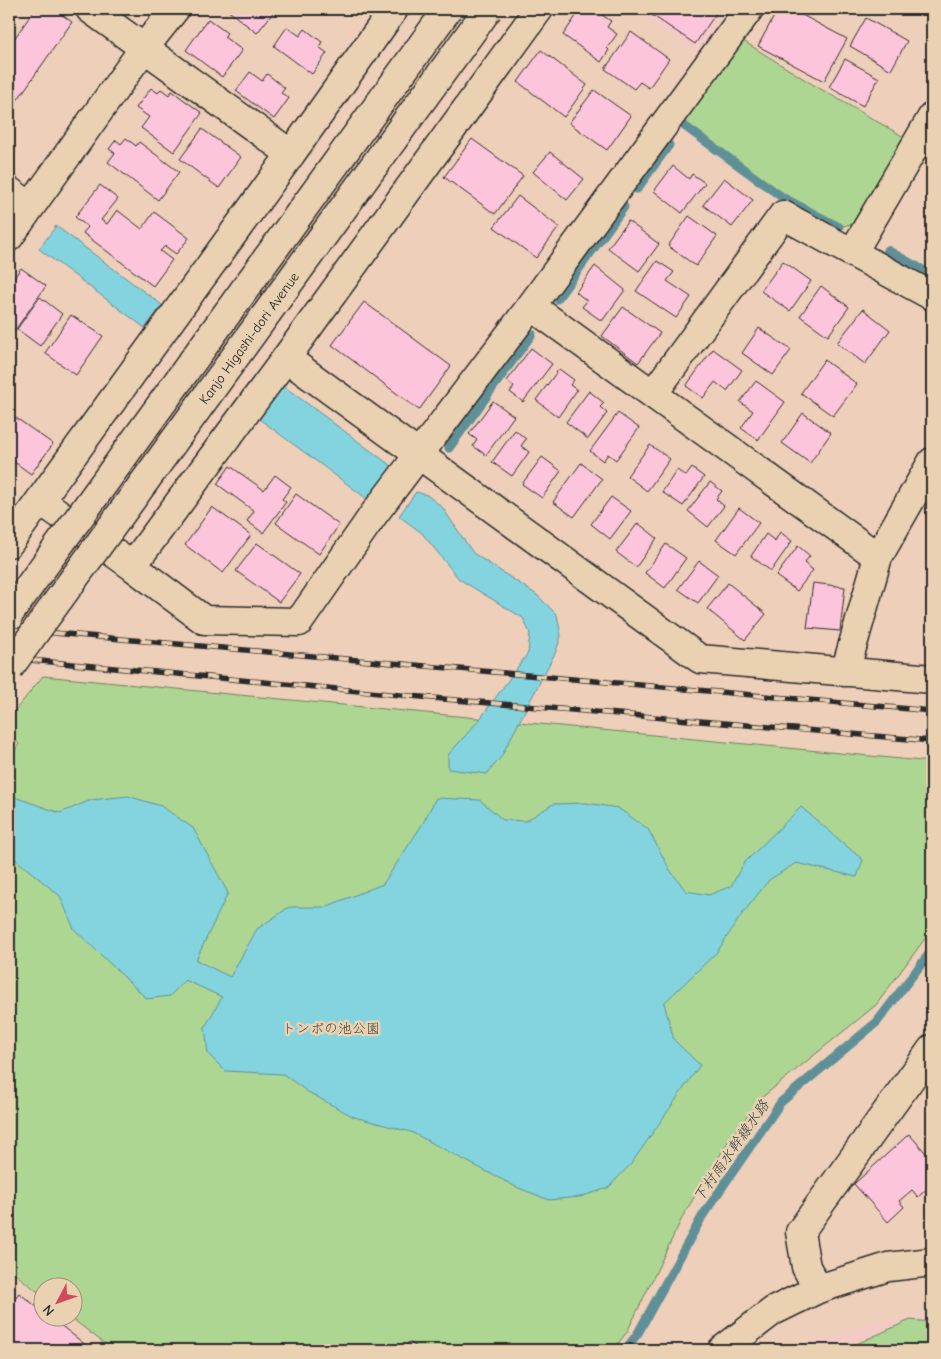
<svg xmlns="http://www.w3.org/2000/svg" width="941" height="1359" viewBox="0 0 941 1359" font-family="'Comic Neue','Klee One',sans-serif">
	<rect width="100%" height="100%" fill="#eecfba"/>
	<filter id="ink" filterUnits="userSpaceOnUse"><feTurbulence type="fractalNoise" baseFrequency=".02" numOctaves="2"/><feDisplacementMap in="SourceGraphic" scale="10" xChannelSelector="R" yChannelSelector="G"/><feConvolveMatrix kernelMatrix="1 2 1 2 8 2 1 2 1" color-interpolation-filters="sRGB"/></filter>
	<g filter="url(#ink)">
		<path fill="#f2ccc4" d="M629 9H734L700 57Z
			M932 1313V1350H803L812 1343 872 1322Z"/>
		<path fill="#aed693" stroke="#6c805f" d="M740 39 812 84 904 137 852 224 839 227 782 197 681 123Z
			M43 676 932 762V929L876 1005 760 1099 728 1142 684 1214 627 1332 613 1350H113L70 1317 72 1316V1286H42V1295L9 1269V759L19 744 9 733V718Z
			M910 1320 932 1322V1350H843Z"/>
		<path fill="#84d4df" stroke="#609097" d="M56 226 162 305 145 328 39 249Z
			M282 385 394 468 370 501 258 418Z
			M416 492 427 495 442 507 473 553 537 595 557 615 561 636 556 651 501 757 487 774 448 769V755L480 719 528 653 530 633 523 618 459 579 422 533 399 516Z
			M9 795 60 813 91 800 128 796 161 806 193 828 228 893 196 960 230 977 257 929 289 907H325L383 884 422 825 436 798 480 800 503 820 526 821 553 804 586 803 618 808 648 829 670 870 686 891 709 895 731 886 744 863 801 807 863 860 857 877 796 863 769 880 740 917 717 952 664 1003 674 1040 700 1065 631 1164 608 1188 580 1197 549 1200 516 1187 411 1132 354 1117 308 1092 283 1074 225 1071 208 1054 205 1027 222 997 185 980 170 996 147 999 74 929 60 896 9 854Z"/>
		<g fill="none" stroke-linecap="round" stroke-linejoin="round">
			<path stroke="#609097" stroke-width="9" d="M683 125 782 197 839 227
				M637 189 669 145
				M887 250 932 275
				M557 299 624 207
				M449 448 532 334
				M625 1350 638 1333 703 1215 781 1102 877 1022 932 950"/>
		</g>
		<path fill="#fdc5db" stroke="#2b2b2b" d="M35 9H54L72 22 9 112V46Z
			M226 9H276L257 33Z
			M581 9H593L611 21 607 27 617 34 607 48 609 50 601 62 563 35Z
			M643 9H719L695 44Z
			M778 9H791L847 39 824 81 758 46Z
			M866 18 907 41 891 70 850 46Z
			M208 19 227 33 224 37 242 50 222 77 186 50Z
			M287 27 300 36 305 29 322 42 319 47 327 53 312 74 274 46Z
			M631 32 669 59 649 88 640 82 634 89 605 69Z
			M541 50 587 85 564 117 518 82Z
			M845 59 879 78 863 106 829 87Z
			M250 72 262 81 267 74 285 88 281 93 289 98 274 119 236 91Z
			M151 88 158 93 161 89 169 95 172 91 202 113 174 152 141 128 149 117 136 108Z
			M594 90 631 116 607 150 569 123Z
			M202 129 241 157 219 188 180 159Z
			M126 138 136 146 139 142 179 172 158 200 108 162 115 153 109 149 116 140 121 144Z
			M472 139 523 176 495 214 444 177Z
			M550 152 584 179 567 200 533 172Z
			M673 166 689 179 692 174 705 183 682 213 654 191Z
			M724 178 753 200 732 227 703 205Z
			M100 185 118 199 101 220 107 224 117 210 142 229 154 212 189 238 176 254 165 246 160 251 172 260 153 286 83 233 88 227 75 217Z
			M518 196 559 227 536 258 494 227Z
			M689 216 717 236 696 266 668 246Z
			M628 221 659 244 639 271 608 248Z
			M657 261 674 272 667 281 691 297 676 318 636 291Z
			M783 261 811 281 790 311 761 291Z
			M595 266 625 290 602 321 582 307 587 301 576 292Z
			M21 268 46 286 13 333 9 329V285Z
			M821 286 849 307 828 336 800 316Z
			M40 297 62 314 40 346 17 329Z
			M364 302 451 366 419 410 332 345Z
			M623 307 660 333 638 363 602 336Z
			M863 309 890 330 865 364 837 343Z
			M71 315 103 336 76 375 45 353Z
			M759 328 791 350 773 375 742 353Z
			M531 348 552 364 523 402 510 392 514 387 507 381Z
			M713 349 742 370 727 391 715 382 703 398 686 386Z
			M824 360 857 384 833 416 801 393Z
			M559 369 574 380 570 385 577 390 558 417 536 400Z
			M756 381 785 402 758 440 741 428 753 411 740 402Z
			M589 391 604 403 600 407 607 413 588 439 566 422Z
			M493 401 514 416 486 455 473 446 477 440 469 434Z
			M9 413 53 444 31 474 13 461 9 465Z
			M618 413 639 428 616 460 608 454 603 461 590 451Z
			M803 413 831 433 810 463 782 443Z
			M515 430 526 439 521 446 529 452 512 476 492 462Z
			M650 445 670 459 647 491 627 476Z
			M542 457 561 471 542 498 522 484Z
			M581 463 602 479 574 517 553 502Z
			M230 466 264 490 275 475 291 487 282 499 286 502 263 533 247 521 254 511 217 484Z
			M692 468 704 477 683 506 662 492 677 470 686 476Z
			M710 482 722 491 716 499 724 506 708 527 688 511Z
			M296 494 339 525 319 554 276 523Z
			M611 497 631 511 610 539 591 524Z
			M212 507 251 535 223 573 185 545Z
			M739 508 759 523 736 554 716 540Z
			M638 523 657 538 636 567 616 552Z
			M780 532 792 541 771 571 751 556 766 534 775 541Z
			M257 543 300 574 279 602 236 571Z
			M666 544 686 558 665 588 645 573Z
			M798 546 810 556 804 563 813 570 797 591 776 576Z
			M699 561 718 575 698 603 678 589Z
			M728 583 766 614 745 640 707 609Z
			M813 583 845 587 840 631 807 628Z
			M909 1134 932 1160V1172L930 1175 932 1177V1184L918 1197 912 1190 899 1201 904 1207 888 1222 854 1184Z
			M19 1293 42 1311V1316H49L92 1350H18L9 1343V1302L11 1304Z
			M409 1342 421 1350H403Z"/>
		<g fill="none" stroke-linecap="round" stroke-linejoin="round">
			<defs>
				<path id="street" d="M90 9 144 48 175 9
					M291 154 394 9
					M9 191 30 206
					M9 237 144 48 291 154 9 543
					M853 252 932 117
					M531 306 878 557
					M286 358 700 659 932 679
					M653 394 783 215 932 296
					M40 500 132 566 286 358 539 9
					M132 566 204 620 299 622 374 514 531 306 749 9
					M845 672 878 557 932 462
					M818 1289 806 1267 800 1232 932 1049"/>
				<path id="secondary" d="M722 1350 773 1311 818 1289 888 1267 932 1262"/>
			</defs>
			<use href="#street" stroke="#2b2b2b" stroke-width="31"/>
			<use href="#secondary" stroke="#2b2b2b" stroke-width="31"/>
			<use href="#street" stroke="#ead1b2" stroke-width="28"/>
			<use href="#secondary" stroke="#ead1b2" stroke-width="28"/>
			<defs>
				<path id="rail" d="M9 629 932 711
					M9 658 432 698 932 741"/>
			</defs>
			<use href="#rail" stroke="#2b2b2b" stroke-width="5.5"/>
			<use href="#rail" stroke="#ead1b2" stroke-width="4" stroke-dasharray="11" stroke-linecap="butt"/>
			<defs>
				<g id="secondary-bridge">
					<path d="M9 614 448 9"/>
					<path id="s1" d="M9 668 488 9"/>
				</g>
			</defs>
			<use href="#secondary-bridge" stroke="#2b2b2b" stroke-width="31" stroke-linecap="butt"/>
			<use href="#secondary-bridge" stroke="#ead1b2" stroke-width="28"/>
		</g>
	</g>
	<g text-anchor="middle" stroke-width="5" stroke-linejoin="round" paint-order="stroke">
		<g font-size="14" fill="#2b2b2b" stroke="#ead1b2">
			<text dy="5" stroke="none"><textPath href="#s1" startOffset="408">Kanjo Higashi-dori Avenue</textPath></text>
		</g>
		<g font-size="14" fill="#3f453b" stroke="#ead1b2">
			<text x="331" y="1033">トンボの池公園</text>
		</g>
		<g font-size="15" font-style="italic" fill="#384446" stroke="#ead1b2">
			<text transform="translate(731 1151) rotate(-55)" y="5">下村雨水幹線水路</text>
		</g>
	</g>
	<rect width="941" height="1359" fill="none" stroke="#ead1b2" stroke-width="30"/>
	<rect x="15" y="15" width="911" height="1329" fill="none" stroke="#2b2b2b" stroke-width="2" filter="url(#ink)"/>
	<g transform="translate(58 1302) rotate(229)"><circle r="24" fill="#ead1b2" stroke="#9e8f7c"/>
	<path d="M0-4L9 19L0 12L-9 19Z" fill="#d1495b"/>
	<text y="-8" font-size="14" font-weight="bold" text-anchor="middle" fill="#2b2b2b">N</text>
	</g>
</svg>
